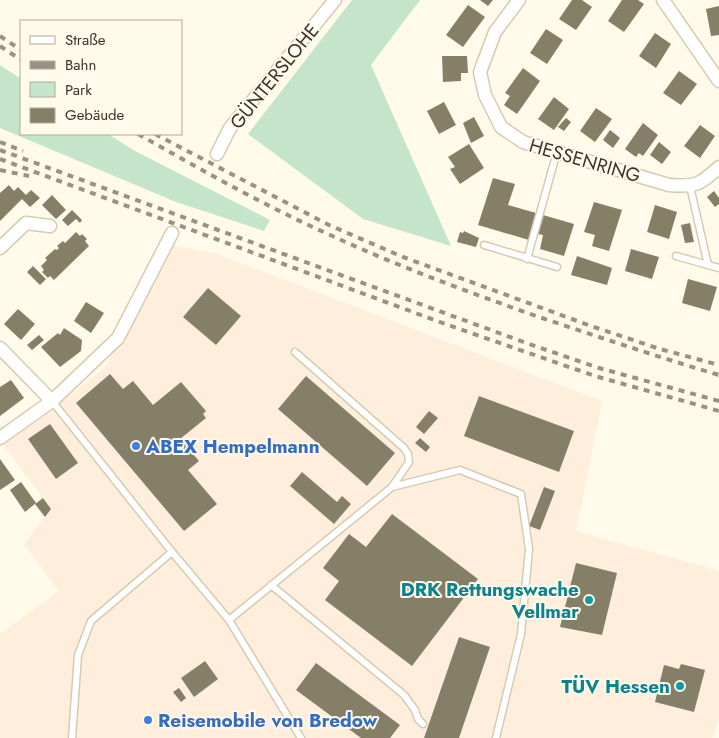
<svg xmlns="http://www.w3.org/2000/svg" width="719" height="738" viewBox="0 0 719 738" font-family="Jost,sans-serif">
	<rect width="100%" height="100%" fill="#fffaea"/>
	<path fill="#feeedb" d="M174 246 214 253 602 401 576 531 719 571V718L712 738H0V634L59 591 24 544 51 509 3 444 53 409 104 368 121 341Z"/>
	<path fill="#c4e5c9" d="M352 0H420L371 65 451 246 363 219 248 134Z
		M0 65 21 79V134H108L135 151 270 220 264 231 176 202 0 128Z"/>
	<path fill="#867f67" d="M480 0H493L488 6Z
		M572 0H582L592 7 576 30 559 19Z
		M622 0H638L644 4 624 32 608 21Z
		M468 5 485 17 463 47 446 35Z
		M719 6V35L711 36 706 9Z
		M546 29 563 40 547 64 530 53Z
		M655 33 671 44 656 68 639 56Z
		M442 56H467L468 73H461V81L443 82Z
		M523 68 540 81 517 114 504 105 510 96 505 93Z
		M679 71 697 84 681 105 663 93Z
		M554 97 569 109 554 130 538 119Z
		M444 102 456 125 439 134 427 111Z
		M596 108 612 119 595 142 580 131Z
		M474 117 484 136 471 143 463 123Z
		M566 118 571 122 564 131 558 127Z
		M643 123 658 135 643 156 639 153 636 157 625 149Z
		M700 125 715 136 700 158 684 146Z
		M610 130 620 138 613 148 603 140Z
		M659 142 671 152 662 164 650 155Z
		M469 144 484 168 460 184 450 169 455 167 448 157Z
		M493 178 515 184 508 205 536 213 529 240 478 225Z
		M9 185 14 191 18 187 26 195 31 190 40 198 30 207 22 199 0 221V193Z
		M714 191 719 198V204L715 207 707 197Z
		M52 195 66 210 56 219 42 205Z
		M594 202 622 210 609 251 592 246 595 235 584 232Z
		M655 205 677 212 669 239 647 232Z
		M72 210 82 220 80 223 76 219 68 226 62 220Z
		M543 215 574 224 564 256 540 249 543 235 538 234Z
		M690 223 694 242 685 243 681 225Z
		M464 231 479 238 476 247 457 242 460 232 463 233Z
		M76 232 80 236 82 234 87 239 85 241 89 246 54 280 50 276 48 278 42 272 44 270 41 266 47 260 45 258 55 249 57 250 59 248 57 246 63 241 65 243Z
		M631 249 659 257 652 279 625 271Z
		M577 256 612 268 607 285 571 275Z
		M33 266 46 279 40 285 27 272Z
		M688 279 717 287 710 311 682 303Z
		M208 288 241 316 216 345 183 317Z
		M86 302 104 313 91 333 74 321Z
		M18 309 35 324 21 340 4 324Z
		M64 328 82 340 81 351 60 367 41 347 58 333 60 335Z
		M39 335 44 340 32 350 27 345Z
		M110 374 123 389 133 381 153 405 181 382 206 411 203 414 206 418 180 439 199 461 188 470 217 504 184 531 76 403Z
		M306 376 395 453 367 486 278 409Z
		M11 380 24 398 0 416V387Z
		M479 396 574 431 559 472 464 436Z
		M429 411 438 418 424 434 416 427Z
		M50 424 78 463 56 479 28 439Z
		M420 438 430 447 426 452 415 443Z
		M0 459 15 480 0 490Z
		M302 472 337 502 342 496 351 504 334 524 290 486Z
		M21 482 36 503 25 512 10 490Z
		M544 487 555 491 540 530 529 526Z
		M43 498 51 509 45 517 35 504Z
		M392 514 478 579 412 666 325 600 339 581 323 568 349 534 366 547Z
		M576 563 617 573 602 635 560 627Z
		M459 637 490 647 459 738H424Z
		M205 661 218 679 194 697 181 678Z
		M316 663 400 725 390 738H361L296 690Z
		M681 664 705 670 694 712 655 702 664 665 679 669Z
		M179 688 186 698 181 702 173 692Z"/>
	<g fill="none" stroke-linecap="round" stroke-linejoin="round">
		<defs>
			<path id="service" d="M690 186 708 265 719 268
				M484 245 557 267
				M676 256 708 265
				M527 259 557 152
				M295 352 404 448 408 454 409 462 392 487
				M52 401 172 552
				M271 585 404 695 415 710 418 719 423 724
				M229 620 392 487 460 470 521 494 529 549 521 634 496 738
				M72 738 78 655 91 621 172 552 229 620 301 738"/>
			<path id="minor" d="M519 0 495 32 480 72 485 95 501 127 523 142 669 185C695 187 700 185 719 167
				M663 0 719 81
				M217 154 230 128 335 0
				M0 248 26 223 50 226
				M0 348 52 401
				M0 438 52 401 118 338 172 233"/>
		</defs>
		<use href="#service" stroke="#d4ccb2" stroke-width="9"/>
		<use href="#minor" stroke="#d4ccb2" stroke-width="15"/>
		<use href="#service" stroke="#fff" stroke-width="6"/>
		<use href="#minor" stroke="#fff" stroke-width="12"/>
		<path stroke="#969285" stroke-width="4" stroke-dasharray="6 6" stroke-linecap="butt" d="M0 36 21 50
			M0 46 21 60
			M138 134C200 169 263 205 328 234 397 266 468 292 539 317 599 337 658 357 719 375
			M155 134 329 225 403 257 591 326 660 349 719 365
			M0 142 23 151
			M0 150 529 344 599 368 719 401
			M0 159 448 325 595 376 719 411
			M0 170 29 176"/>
	</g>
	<g fill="#3f7fe0" stroke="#fffaea" stroke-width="2">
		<circle cx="136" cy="446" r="5"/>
		<circle cx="148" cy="720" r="5"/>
	</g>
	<g fill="#0f9aa8" stroke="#fffaea" stroke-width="2">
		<circle cx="589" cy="600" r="5"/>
		<circle cx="680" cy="686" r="5"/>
	</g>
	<g text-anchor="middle" stroke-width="4" stroke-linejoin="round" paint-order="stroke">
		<g font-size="19" fill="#37342a" stroke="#fffaea">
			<text transform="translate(274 76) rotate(-51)" y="7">GÜNTERSLOHE</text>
			<text transform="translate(585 160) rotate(16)" y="7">HESSENRING</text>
		</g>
		<g font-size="19" font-weight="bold" fill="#366cbe" stroke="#fffaea" text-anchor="start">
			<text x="146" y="453">ABEX Hempelmann</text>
			<text x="158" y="727">Reisemobile von Bredow</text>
		</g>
		<g font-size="19" font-weight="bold" fill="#0d838f" stroke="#fffaea" text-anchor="end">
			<text x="579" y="596">DRK Rettungswache<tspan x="579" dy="22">Vellmar</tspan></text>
			<text x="670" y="693">TÜV Hessen</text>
		</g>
	</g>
	<rect x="20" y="20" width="162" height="115" fill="#fffaea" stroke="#afab9d"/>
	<rect x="30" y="36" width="25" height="8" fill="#ffffff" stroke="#afab9d"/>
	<text x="65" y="45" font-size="15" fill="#37342a">Straße</text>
	<rect x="30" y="61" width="25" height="8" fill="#969285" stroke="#afab9d"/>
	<text x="65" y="70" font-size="15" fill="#37342a">Bahn</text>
	<rect x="30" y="82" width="25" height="15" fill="#c4e5c9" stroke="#afab9d"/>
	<text x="65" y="95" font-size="15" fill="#37342a">Park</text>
	<rect x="30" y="108" width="25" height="15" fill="#867f67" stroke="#afab9d"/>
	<text x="65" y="120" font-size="15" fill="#37342a">Gebäude</text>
</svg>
